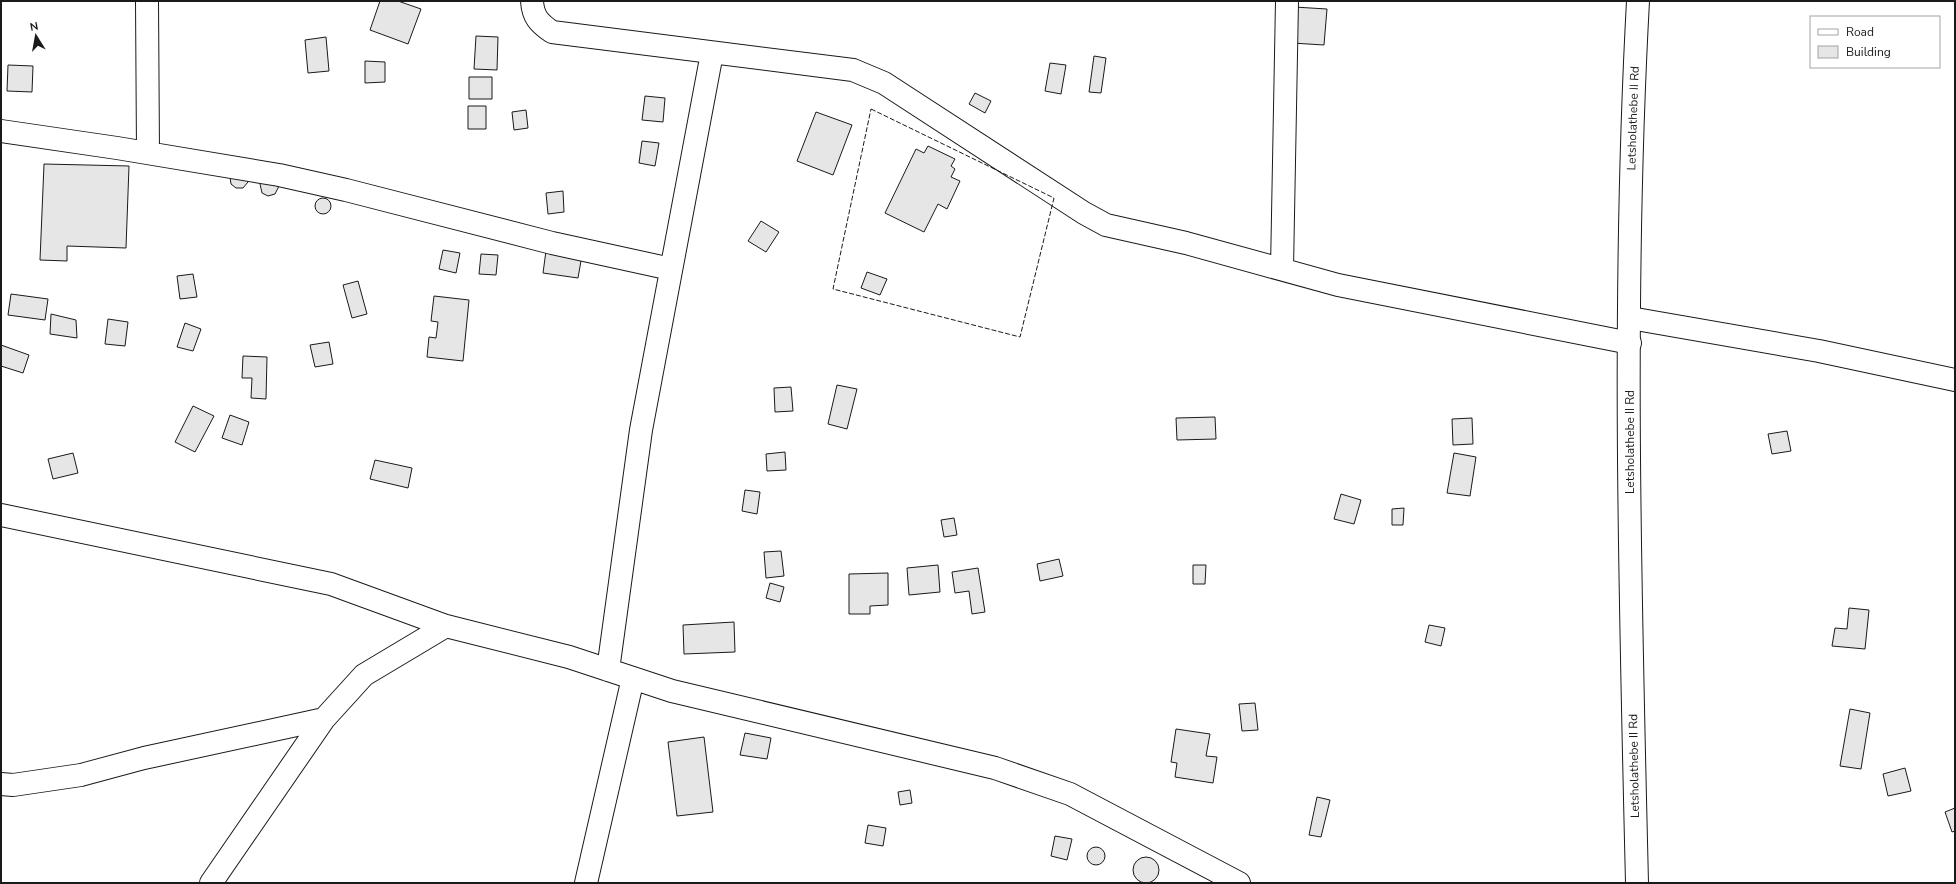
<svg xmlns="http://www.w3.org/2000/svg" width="1956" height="884" viewBox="0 0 1956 884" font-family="'Nunito Sans',sans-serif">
	<rect width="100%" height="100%" fill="#fff"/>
	<path fill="#e6e6e6" stroke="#1a1a1a" d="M380 1H398L421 9 408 44 370 30Z
		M1294 7 1327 9 1324 45 1292 43Z
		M476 36 498 37 497 70 474 69Z
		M326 37 329 71 308 73 305 40Z
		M1094 56 1106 58 1101 93 1089 92Z
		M365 61 385 62V82L365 83Z
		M1050 63 1066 65 1061 94 1045 91Z
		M8 65 33 66 32 92 7 91Z
		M469 77H492V99H469Z
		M975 93 991 101 985 113 969 104Z
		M645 96 665 98 663 122 642 120Z
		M468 106H486V129H468Z
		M526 110 528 128 514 130 512 112Z
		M816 112 852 125 833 175 797 161Z
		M642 141 659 143 655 166 639 163Z
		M928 146 955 159 951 166 955 169 951 177 960 181 947 209 938 204 924 232 885 213 916 149 924 153Z
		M44 164 129 166 126 248 67 246V261L40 260Z
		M230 177 248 179V182L243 188H236L231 184Z
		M263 178 279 186 275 194 268 196 262 193 260 184Z
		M563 191 564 212 548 214 546 193Z
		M315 206a8 8 0 1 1 16 0a8 8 0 1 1-16 0Z
		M761 221 779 232 766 252 748 241Z
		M443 250 460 253 456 273 439 269Z
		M546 251 582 255 578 278 543 273Z
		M481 254 498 255 496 275 479 274Z
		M867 272 887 279 880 295 861 288Z
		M193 274 197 297 180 299 177 276Z
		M358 281 367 314 352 318 343 285Z
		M11 294 48 299 45 320 8 315Z
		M434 296 469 300 463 361 427 357 429 337 436 338 438 322 431 321Z
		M51 314 76 320 77 338 50 334Z
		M108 319 128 322 125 346 105 344Z
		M185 323 201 329 193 351 177 347Z
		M329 342 333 364 315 367 310 345Z
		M1 345 29 355 23 373 1 366Z
		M243 356 267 357 266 399 251 398 252 378H242Z
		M837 385 857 389 847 429 828 424Z
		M791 387 793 411 775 412 774 388Z
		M193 406 214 416 195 452 175 442Z
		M230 415 249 422 242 445 222 438Z
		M1215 417 1216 439 1177 440 1176 418Z
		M1472 418 1473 444 1453 445 1452 419Z
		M1787 431 1791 451 1772 454 1768 434Z
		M785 452 786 470 767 471 766 454Z
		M73 453 78 473 53 479 48 459Z
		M1454 453 1476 457 1470 496 1447 493Z
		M375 460 412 468 408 488 370 479Z
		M745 490 760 492 757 514 742 511Z
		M1341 494 1361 500 1354 524 1334 519Z
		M1404 508 1403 525H1392V509Z
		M954 518 957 535 944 537 941 520Z
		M781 551 784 576 766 578 764 552Z
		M1059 559 1063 576 1040 581 1037 564Z
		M938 565 940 592 909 595 907 568Z
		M1193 565H1206L1205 584H1193Z
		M978 568 985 612 972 614 969 591 955 593 952 572Z
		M888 573V605L870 606V614H849V574Z
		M770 583 784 587 780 602 766 598Z
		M1849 608 1869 610 1865 649 1832 646 1835 628 1847 629Z
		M734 622 735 652 684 654 683 625Z
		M1429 625 1445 628 1441 646 1425 642Z
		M1255 703 1258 730 1242 731 1239 704Z
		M1850 709 1870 713 1861 769 1840 766Z
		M1176 729 1210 734 1206 756 1217 757 1213 783 1175 777 1177 763 1171 762Z
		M745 733 771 738 767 759 740 755Z
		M704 737 713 812 677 816 668 742Z
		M1905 768 1911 791 1888 796 1883 774Z
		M910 790 912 803 900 805 898 792Z
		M1317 797 1330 800 1321 837 1309 835Z
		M1955 808V831L1952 832 1945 812Z
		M868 825 886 828 883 846 865 843Z
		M1055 836 1072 839 1067 860 1051 856Z
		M1087 856a9 9 0 1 1 18 0a9 9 0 1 1-18 0Z
		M1133 870a13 13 0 1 1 26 0a13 13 0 1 1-26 0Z"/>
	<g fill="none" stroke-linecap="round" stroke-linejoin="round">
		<defs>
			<path id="street" d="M147 1 148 153
				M532 1C533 17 539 23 552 32L853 70 884 83 1084 213 1106 225 1186 243 1338 285 1630 343
				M1 131 117 148 279 175 346 190 552 243 671 269
				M1282 269 1287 1
				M1630 318 1819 351 1955 380
				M1 515 331 584 446 626 569 657 672 691 995 768 1070 794 1239 883
				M608 670 641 430 712 53
				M1 784 13 785 81 775 144 758 324 719
				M211 883 324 719 364 675 446 626
				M586 883 633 678"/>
			<g id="secondary">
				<path id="s1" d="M1637 883C1630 589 1622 294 1638 1"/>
			</g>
		</defs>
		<use href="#street" stroke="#1a1a1a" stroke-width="24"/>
		<use href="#secondary" stroke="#1a1a1a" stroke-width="24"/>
		<use href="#street" stroke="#fff" stroke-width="22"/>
		<use href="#secondary" stroke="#fff" stroke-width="22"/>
		<path stroke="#1a1a1a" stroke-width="1" stroke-dasharray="5 2" stroke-linecap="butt" d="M871 109 1054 198 1020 337 833 289Z"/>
	</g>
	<g text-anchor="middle" stroke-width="3" stroke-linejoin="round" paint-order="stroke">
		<g font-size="12" fill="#1a1a1a" stroke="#fff">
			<text dy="4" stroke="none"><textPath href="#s1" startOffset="765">Letsholathebe II Rd</textPath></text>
			<text transform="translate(1630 442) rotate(-90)" y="4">Letsholathebe II Rd</text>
			<text transform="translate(1634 766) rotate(-91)" y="4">Letsholathebe II Rd</text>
		</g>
	</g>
	<rect width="1956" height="884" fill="none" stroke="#1a1a1a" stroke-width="4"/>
	<rect x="1810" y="16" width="130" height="52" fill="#ffffff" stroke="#a3a3a3"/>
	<rect x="1818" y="29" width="20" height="6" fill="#ffffff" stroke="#a3a3a3"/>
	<text x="1846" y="36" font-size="12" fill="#1a1a1a">Road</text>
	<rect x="1818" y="46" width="20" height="12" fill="#e6e6e6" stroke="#a3a3a3"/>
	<text x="1846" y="56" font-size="12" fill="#1a1a1a">Building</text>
	<g transform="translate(36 36) rotate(349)" stroke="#ffffff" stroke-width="3" paint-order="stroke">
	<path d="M0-3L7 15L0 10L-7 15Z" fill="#1a1a1a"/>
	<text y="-6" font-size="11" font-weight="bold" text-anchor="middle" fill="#1a1a1a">N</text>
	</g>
</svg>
